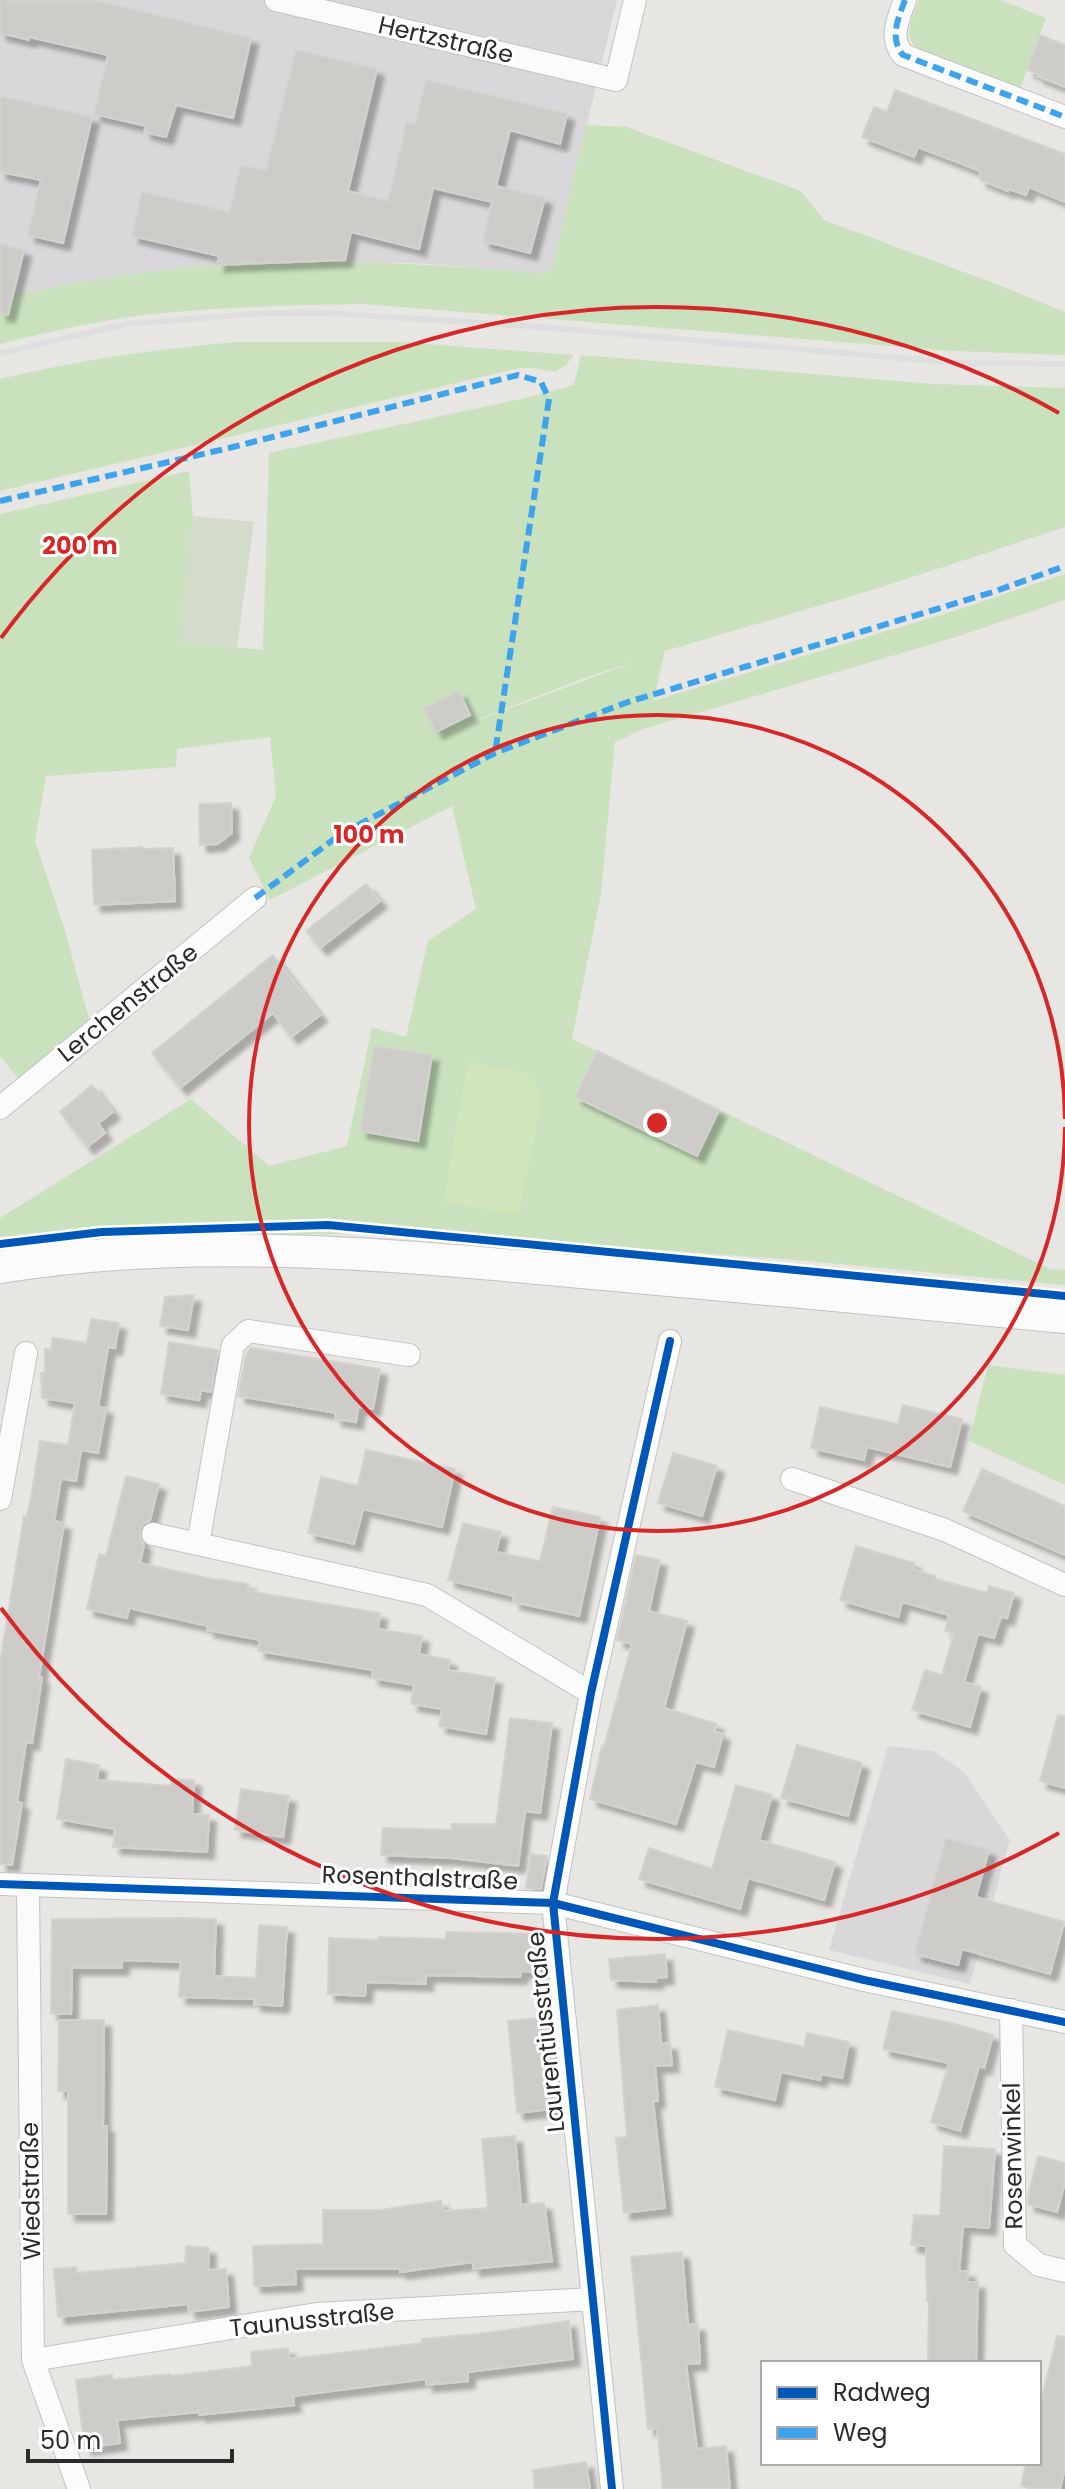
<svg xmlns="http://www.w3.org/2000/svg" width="1065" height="2489" viewBox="0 0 1065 2489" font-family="Poppins,sans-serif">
	<defs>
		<filter id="shadow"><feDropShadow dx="7" dy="7" stdDeviation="2" flood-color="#0004"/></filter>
	</defs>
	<rect width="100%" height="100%" fill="#e8e6e2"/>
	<path fill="#d9d7d9" d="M0 0H617L551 273 416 263 276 262 217 265 148 272 0 298Z
		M888 1746 934 1751 964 1772 1010 1840 970 1984 829 1950Z"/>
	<path fill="#c9e2bd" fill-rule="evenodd" d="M919 0H1000L1046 18 1020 89 917 49C902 34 913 18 919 0Z
		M586 125 627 127 801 191 824 220 988 281 1065 312V355L953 351 364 304C291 305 217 307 144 315 95 321 48 332 0 344V298C71 283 144 270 216 265 328 257 440 265 551 273Z
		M237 342H400L574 355 566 365 555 372 534 368H520L0 491V379C78 360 156 349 237 342Z
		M581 355 934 384 1065 388V527L882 587 665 651 653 701 951 612 1065 574V600L953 638 646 728 615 742 601 894 572 1039 1050 1269 1065 1270V1285L807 1261 434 1233 64 1237 0 1240V1218L191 1099 269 1166 347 1146 372 1027 406 1037 428 941 476 909 452 806 270 900 249 858 276 796 270 737 177 749 176 767 46 776 35 841 64 927 90 1022 22 1083 0 1056V514L189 471 193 516 179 641 263 650 269 453 525 398 574 385ZM634 662 438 735 587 677Z
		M988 1365 1065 1375V1485L969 1441Z"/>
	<path fill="#d3dcca" d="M193 516 254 522 237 647 179 641Z"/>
	<path fill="#d1e5bb" d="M468 1062 526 1073 539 1089 540 1112 518 1215 443 1202Z"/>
	<path fill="#cdccc9" stroke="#d3d2ce" stroke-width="2" filter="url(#shadow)" d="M0 0H93L251 38 233 118 176 105 166 137 144 132 146 126 94 114 108 55 29 37V40L0 33Z
		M1040 35 1065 45V87L1037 76 1038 74 1027 70Z
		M296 50 377 69 348 191 388 201 407 122 415 124 426 80 567 114 560 144 510 130 496 186 545 198 530 253 483 241 492 202 433 188 419 249 351 232 345 260 217 265 219 256 132 236 142 192 229 212 241 166 266 170Z
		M895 90 1065 154V202L1029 187 1026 195 1009 189 1008 191 980 180V171L918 147 914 157 862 137 874 107 887 112Z
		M0 96 92 117 63 243 28 235 41 180 0 172Z
		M0 244 24 250 8 315 0 314Z
		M459 691 470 715 436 732 424 708Z
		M231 803 232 833 217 844 200 845 199 804Z
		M142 847V849L173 848 175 901 94 905 92 850Z
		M366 884 380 901 320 948 306 931Z
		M273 955 320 1015 291 1037 273 1013 180 1088 152 1053Z
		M374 1046 432 1055 418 1141 360 1131Z
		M597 1051 719 1110 697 1156 575 1097Z
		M92 1085 113 1112 98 1123 105 1133 87 1147 60 1112Z
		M194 1295 188 1330 160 1326 165 1297Z
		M91 1319 119 1323 115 1348 108 1347 98 1407 106 1408 98 1453 81 1450 76 1481 61 1479 54 1521 64 1523 39 1677 42 1678 32 1743 26 1742 17 1802 22 1803 12 1865 0 1864V1662L24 1516 26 1517 30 1504 40 1441 68 1445 75 1403 42 1398 41 1373H45V1349L51 1350 53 1338 87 1343Z
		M169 1342 218 1350 211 1392 201 1390 199 1400 161 1394Z
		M251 1348 380 1369 373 1409 358 1407 356 1422 335 1419 336 1413 238 1396 246 1354Z
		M903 1405 962 1419 950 1467 867 1447 864 1460 811 1448 820 1407 898 1424Z
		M366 1450 455 1469 442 1527 363 1509 354 1544 308 1533 321 1477 358 1486Z
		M673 1453 717 1466 702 1516 658 1503Z
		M982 1469 1065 1506V1555L963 1511Z
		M126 1476 159 1484 150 1520 143 1524 140 1530V1537L144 1545 140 1563 216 1580 217 1579 249 1584 247 1591 380 1613 378 1629 422 1636 419 1654 450 1660 448 1670 495 1678 486 1734 439 1726 442 1709 411 1704 414 1685 372 1678 373 1670 258 1651 260 1640 207 1630 208 1626 129 1608 127 1618 87 1609 99 1554 106 1556Z
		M553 1507 600 1517 579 1616 513 1602 514 1596 448 1580 463 1523 501 1532 496 1552 540 1561Z
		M856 1546 914 1563 912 1569 935 1576V1579L987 1593 989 1586 1014 1593 1007 1618 1001 1617 994 1638 978 1634 964 1682 981 1687 970 1727 912 1710 925 1670 942 1675 954 1633 945 1631 949 1615 902 1602 898 1617 840 1600Z
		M636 1555 660 1560 649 1611 687 1621 664 1708 717 1724 714 1731 723 1734 714 1767 696 1762 676 1824 590 1799 602 1746 604 1747 632 1644 617 1640Z
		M1058 1715 1065 1716V1788L1040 1781Z
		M510 1718 552 1723 540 1813 525 1811 518 1866 452 1858 381 1855 383 1828 452 1830V1824H496Z
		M797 1745 862 1763 848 1816 781 1798Z
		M66 1759 99 1765 97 1780 171 1786V1779L194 1780 192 1814 209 1815 207 1852 113 1847 115 1829 57 1819Z
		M736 1785 772 1795 759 1840 835 1862 824 1900 748 1878 740 1909 639 1879 649 1848 712 1869Z
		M241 1789 289 1796 283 1837 235 1830Z
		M946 1838 989 1850 976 1897 1064 1922 1050 1974 962 1949 958 1965 915 1954Z
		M531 1854 547 1856 541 1889 526 1888Z
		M182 1918 216 1919 214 1976 256 1978 259 1925 287 1927 282 2006 254 2004 255 1999 179 1997 181 1962 122 1960V1968H72L71 2014H51L52 1919Z
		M446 1932 541 1934 540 1972 521 1971 520 1977 426 1975V1984L366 1982 365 1996 328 1994 329 1938 378 1940 379 1937 446 1939Z
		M665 1954 667 1977 655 1978 656 1982 611 1980 609 1959Z
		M658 2005 661 2044 670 2043 672 2065 655 2066 658 2101H653L665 2208 624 2213 616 2138 627 2137 617 2010Z
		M892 2011 955 2024 993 2035 984 2068 979 2066 960 2131 931 2122 949 2063 883 2049Z
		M550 2017 560 2108 517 2113 508 2021Z
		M59 2020H104L103 2126H107L106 2214H68V2091H58Z
		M728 2030 804 2047 807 2033 849 2042 842 2078 821 2074 820 2080 781 2072 775 2100 715 2087Z
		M515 2136 521 2205 544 2203 552 2261 473 2269V2262L400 2272V2269H295L296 2284 254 2286 253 2246 323 2244V2210H380L441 2201 443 2211 488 2208 482 2139Z
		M944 2146 995 2149 989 2228 963 2226 959 2271H968L967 2282H978L976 2361H928L929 2301H927L926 2246 911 2245 914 2215 940 2216Z
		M1038 2156 1065 2163V2182L1057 2212 1028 2204V2196Z
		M186 2246 209 2248 208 2270 226 2269 229 2307 189 2312 188 2304 58 2317 54 2269 76 2267V2273L185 2263Z
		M682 2252 688 2325 698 2324 700 2363 686 2364 697 2449 726 2446 730 2489H663L657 2428 648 2429 631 2257Z
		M569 2321 573 2359 468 2372V2381L426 2385V2379L293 2396 294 2405 199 2415V2412L117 2420 120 2443 85 2448 76 2380 112 2375V2380L170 2374 171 2376 252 2366 251 2352 288 2348 289 2359 422 2343V2339L487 2333Z
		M1057 2336 1065 2337V2467L1060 2489H1034L1021 2486 1026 2463H1039V2409Z
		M586 2462 590 2489H535L533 2470Z"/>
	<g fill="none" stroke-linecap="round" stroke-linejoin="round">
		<defs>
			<path id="minor" d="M276 0 616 80 635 0
				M905 0C898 19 889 38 903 55L1065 117
				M0 1108 255 898
				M792 1479 945 1530 1065 1585
				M0 1499 26 1353
				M153 1534 427 1595 591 1693
				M198 1544 233 1345 248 1331 409 1355
				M0 1884 553 1903 864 1980 1065 2022
				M28 1885 33 2360 79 2489
				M1011 2010 1015 2245 1039 2265 1065 2271
				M33 2360 317 2314 593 2299
				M612 2489 553 1903 591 1693 670 1341"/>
			<path id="secondary" d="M0 1267C186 1237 374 1253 560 1270 728 1285 897 1301 1065 1317"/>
		</defs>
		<use href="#minor" stroke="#c2c2c2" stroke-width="24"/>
		<use href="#secondary" stroke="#c2c2c2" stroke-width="34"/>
		<use href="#minor" stroke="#fcfbfb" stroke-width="22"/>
		<use href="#secondary" stroke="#fcfbfb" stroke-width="32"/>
		<path stroke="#dededf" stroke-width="6" d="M0 353 127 324 265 313H328L529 326 958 363 1065 364"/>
		<path stroke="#3ea3eb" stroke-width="6" stroke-dasharray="12 6" stroke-linecap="butt" d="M905 0C898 19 889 38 903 55L1065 117
			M0 501 229 448 518 375 541 382 549 399 495 753
			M255 898 341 834 495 753 625 703 993 592 1065 566"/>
		<defs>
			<path id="cycleway" d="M0 1244 102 1232 328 1225 1065 1296
				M0 1884 553 1903 864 1980 1065 2022
				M612 2489 553 1903 591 1693 670 1341"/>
		</defs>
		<use href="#cycleway" stroke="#fff" stroke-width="13"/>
		<use href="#cycleway" stroke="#0057b8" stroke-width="8"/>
	</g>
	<g fill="none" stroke="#d62828" stroke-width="4">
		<path d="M1065 1127A408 408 0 1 1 1065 1119"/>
		<path d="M1059 1833A816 816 0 0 1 1 1608M1 638A816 816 0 0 1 1059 413"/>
	</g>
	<g text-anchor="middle" stroke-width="6" stroke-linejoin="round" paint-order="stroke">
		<g font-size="24" fill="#2b2b2b" stroke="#fff">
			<text transform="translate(446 40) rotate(13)" y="8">Hertzstraße</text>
			<text transform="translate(128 1003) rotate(-39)" y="8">Lerchenstraße</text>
			<text transform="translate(420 1878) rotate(2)" y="8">Rosenthalstraße</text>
			<text transform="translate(546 2032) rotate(-96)" y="8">Laurentiusstraße</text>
			<text transform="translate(1013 2156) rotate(-91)" y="8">Rosenwinkel</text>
			<text transform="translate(31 2191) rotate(-91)" y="8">Wiedstraße</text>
			<text transform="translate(312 2320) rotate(-6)" y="8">Taunusstraße</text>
		</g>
	</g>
	<circle cx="657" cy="1123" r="12" fill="#d62828" stroke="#fff" stroke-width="4"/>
	<g font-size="24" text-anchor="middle" font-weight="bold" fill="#d62828" stroke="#fff" stroke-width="6" stroke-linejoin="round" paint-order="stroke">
		<text x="80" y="554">200 m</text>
		<text x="369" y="843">100 m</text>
	</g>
	<rect x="761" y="2361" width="280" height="104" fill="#ffffff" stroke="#aaaaaa" stroke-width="2"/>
	<rect x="777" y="2387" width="40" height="12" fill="#0057b8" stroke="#aaaaaa" stroke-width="2"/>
	<text x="833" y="2401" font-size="24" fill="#2b2b2b">Radweg</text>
	<rect x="777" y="2427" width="40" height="12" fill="#3ea3eb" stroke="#aaaaaa" stroke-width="2"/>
	<text x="833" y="2441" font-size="24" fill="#2b2b2b">Weg</text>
	<path d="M28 2449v12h204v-12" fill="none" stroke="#2b2b2b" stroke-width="4"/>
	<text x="40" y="2449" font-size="24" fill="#2b2b2b" stroke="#ffffff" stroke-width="6" paint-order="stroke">50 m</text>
</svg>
